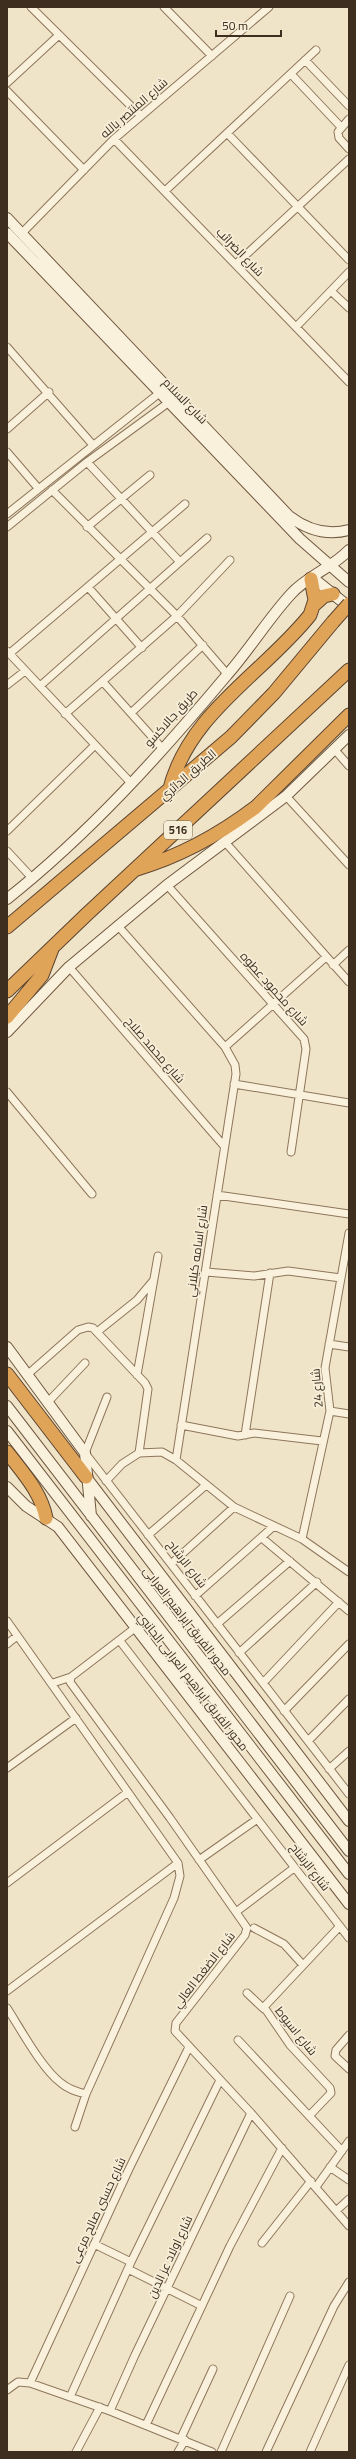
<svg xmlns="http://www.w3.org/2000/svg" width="356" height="2459" viewBox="0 0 356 2459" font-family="Georgia,Cairo,serif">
	<rect width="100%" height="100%" fill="#f0e4c8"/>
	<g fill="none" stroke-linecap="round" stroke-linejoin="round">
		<defs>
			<path id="street" d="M31 7 140 115
				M164 7 212 56
				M305 60 349 106
				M291 74 341 127
				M7 83 59 35
				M7 91 84 170
				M349 119 338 132 339 138 349 149
				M227 133 349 260
				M114 139 349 382
				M165 191 316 50
				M22 233 114 139 269 7
				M236 264 349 159
				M331 291 349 308
				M296 327 349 272
				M7 347 93 445
				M7 429 49 392
				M7 452 38 488
				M87 462 180 562
				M52 490 177 616 228 675
				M7 514 162 391
				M7 527 87 462 172 400
				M87 527 150 475
				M88 587 142 648
				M7 651 131 783
				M9 654 185 504
				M103 682 162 748
				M7 685 25 671
				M40 686 207 538
				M131 713 203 645
				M65 714 177 616 230 560
				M335 750 349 766
				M286 796 349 865
				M7 831 94 746
				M225 842 349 982
				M7 851 33 879
				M167 885 304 1039 306 1049 291 1152
				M119 927 225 1047 235 1065 236 1074 176 1460
				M333 965 349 950
				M69 967 224 1146
				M225 1047 326 957
				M234 1084 349 1103
				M7 1092 92 1194
				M217 1195 349 1214
				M206 1272 254 1276 288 1271 341 1278
				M97 1332 137 1300 153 1281
				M329 1344 349 1347
				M27 1375 78 1330 88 1327 93 1328 145 1383 148 1389 139 1453
				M137 1375 158 1256
				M107 1397 85 1453 349 1794
				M48 1402 85 1363
				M330 1411 349 1414
				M181 1425 238 1436 254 1433 322 1441
				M245 1435 270 1273
				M106 1481 122 1464 139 1453 162 1452 176 1460 234 1507 302 1539 349 1572
				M148 1535 206 1485
				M262 1538 349 1611
				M302 1539 330 1411 325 1368 349 1233
				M171 1564 234 1507
				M195 1596 274 1526
				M7 1621 178 1863 180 1876 174 1898 86 2094 75 2127
				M217 1624 290 1561
				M135 1628 71 1677 70 1682 170 1818 247 1928 245 1935 176 2023 175 2031 251 2113 349 2226
				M120 1641 349 1938
				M7 1644 17 1636
				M239 1653 317 1582
				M53 1683 71 1677
				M263 1683 339 1602
				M284 1711 349 1644
				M308 1741 349 1699
				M7 1768 76 1718
				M329 1769 349 1751
				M199 1860 256 1820
				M7 1883 128 1792
				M236 1912 294 1868
				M254 1928 284 1944 303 1965
				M7 1991 178 1863
				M247 1993 264 2009
				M7 2008C20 2028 42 2069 61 2083 68 2089 77 2092 86 2094
				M349 2035 336 2050 335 2056 349 2069
				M238 2040 342 2151
				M309 2116 331 2093 330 2088 290 2045 264 2007 340 1926
				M330 2167 349 2180
				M316 2187 349 2141
				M336 2211 349 2199
				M262 2243 311 2181
				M94 2244 131 2262
				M128 2269 202 2306
				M30 2383 129 2169 189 2047
				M7 2390 18 2382 30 2383 110 2411 212 2452
				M70 2397 131 2262 220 2080
				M110 2411 135 2355 251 2113
				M146 2425 230 2246 282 2148
				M181 2438 213 2369
				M76 2452 100 2407
				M178 2452 185 2440
				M221 2452 290 2296
				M266 2452 334 2306 349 2282
				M310 2452 349 2365"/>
			<path id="secondary" d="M7 218 289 516C306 529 327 536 349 530
				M7 233 300 539 349 582
				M313 578 349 607
				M7 899C89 834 160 755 227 675 250 649 268 619 291 594 307 576 332 568 349 550
				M7 1032 69 967 167 885 286 796 349 735
				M7 1347 85 1453 91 1516
				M7 1406 349 1851
				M7 1431 349 1874
				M86 1477 349 1821
				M7 1487 26 1506 58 1527 349 1904
				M166 1666 199 1684"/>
			<path id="highway" d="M314 605 324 596 333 594
				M169 792C187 714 263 674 310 615L315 600 311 579
				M137 869C181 856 219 835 256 807L349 715
				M7 927 231 737 274 693 333 622
				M7 991 86 915 349 670
				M7 1017 42 975 52 949
				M7 1374 86 1477
				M7 1452C23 1473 41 1492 46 1518"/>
		</defs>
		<use href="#street" stroke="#8d765c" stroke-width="9"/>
		<use href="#secondary" stroke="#6f573f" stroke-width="12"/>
		<use href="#highway" stroke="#5b4430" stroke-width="15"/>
		<use href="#street" stroke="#faf1dc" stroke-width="7"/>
		<use href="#secondary" stroke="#faf1dc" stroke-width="10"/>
		<use href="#highway" stroke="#e0a458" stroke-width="13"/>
		<defs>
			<path id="highway-bridge" d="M333 622 349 604"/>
		</defs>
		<use href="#highway-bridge" stroke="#5b4430" stroke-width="15" stroke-linecap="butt"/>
		<use href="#highway-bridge" stroke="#e0a458" stroke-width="13"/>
	</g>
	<g text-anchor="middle" stroke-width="3.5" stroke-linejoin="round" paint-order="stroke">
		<rect fill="#f7eed8" stroke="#756857" stroke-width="1" x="164" y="821" width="28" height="18" rx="3"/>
		<g font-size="11" font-weight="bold" fill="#3d2e20">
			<text x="178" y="834">516</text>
		</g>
		<g font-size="12" fill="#3d2e20" stroke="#f7eed8">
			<text transform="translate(134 108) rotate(-41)" y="4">شارع المنتصر بالله</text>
			<text transform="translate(240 252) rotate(46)" y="4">شارع الضرائب</text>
			<text transform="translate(185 401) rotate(46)" y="4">شارع السلام</text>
			<text transform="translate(171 718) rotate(-48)" y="4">طريق جالاكسو</text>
			<text transform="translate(188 775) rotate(-41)" y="4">الطريق الدائري</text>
			<text transform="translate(274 989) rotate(48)" y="4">شارع محمود عطوه</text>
			<text transform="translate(155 1050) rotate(49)" y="4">شارع محمد صلاح</text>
			<text transform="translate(197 1251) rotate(-82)" y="4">شارع اسامه كيلاني</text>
			<text transform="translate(317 1388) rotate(-95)" y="4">شارع 24</text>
			<text transform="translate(187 1564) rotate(52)" y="4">شارع الرشاح</text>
			<text transform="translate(187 1621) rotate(52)" y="4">محور الفريق إبراهيم العرابى</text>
			<text transform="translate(193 1682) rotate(52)" y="4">محور الفريق إبراهيم العرابى الجانبي</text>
			<text transform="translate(310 1867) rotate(52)" y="4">شارع الرشاح</text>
			<text transform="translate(204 1970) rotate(-52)" y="4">شارع الضغط العالي</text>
			<text transform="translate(296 2031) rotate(51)" y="4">شارع اسيوط</text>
			<text transform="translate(98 2210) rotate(-65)" y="4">شارع حسنى صالح مرعى</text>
			<text transform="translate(170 2257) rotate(-65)" y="4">شارع اولاد عز الدين</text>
		</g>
	</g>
	<rect width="356" height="2459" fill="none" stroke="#3d2e20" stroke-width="16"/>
	<path d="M216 30v6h65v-6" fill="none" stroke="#3d2e20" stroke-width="2"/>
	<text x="222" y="30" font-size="12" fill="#3d2e20" stroke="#f7eed8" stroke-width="3" paint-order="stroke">50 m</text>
</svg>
